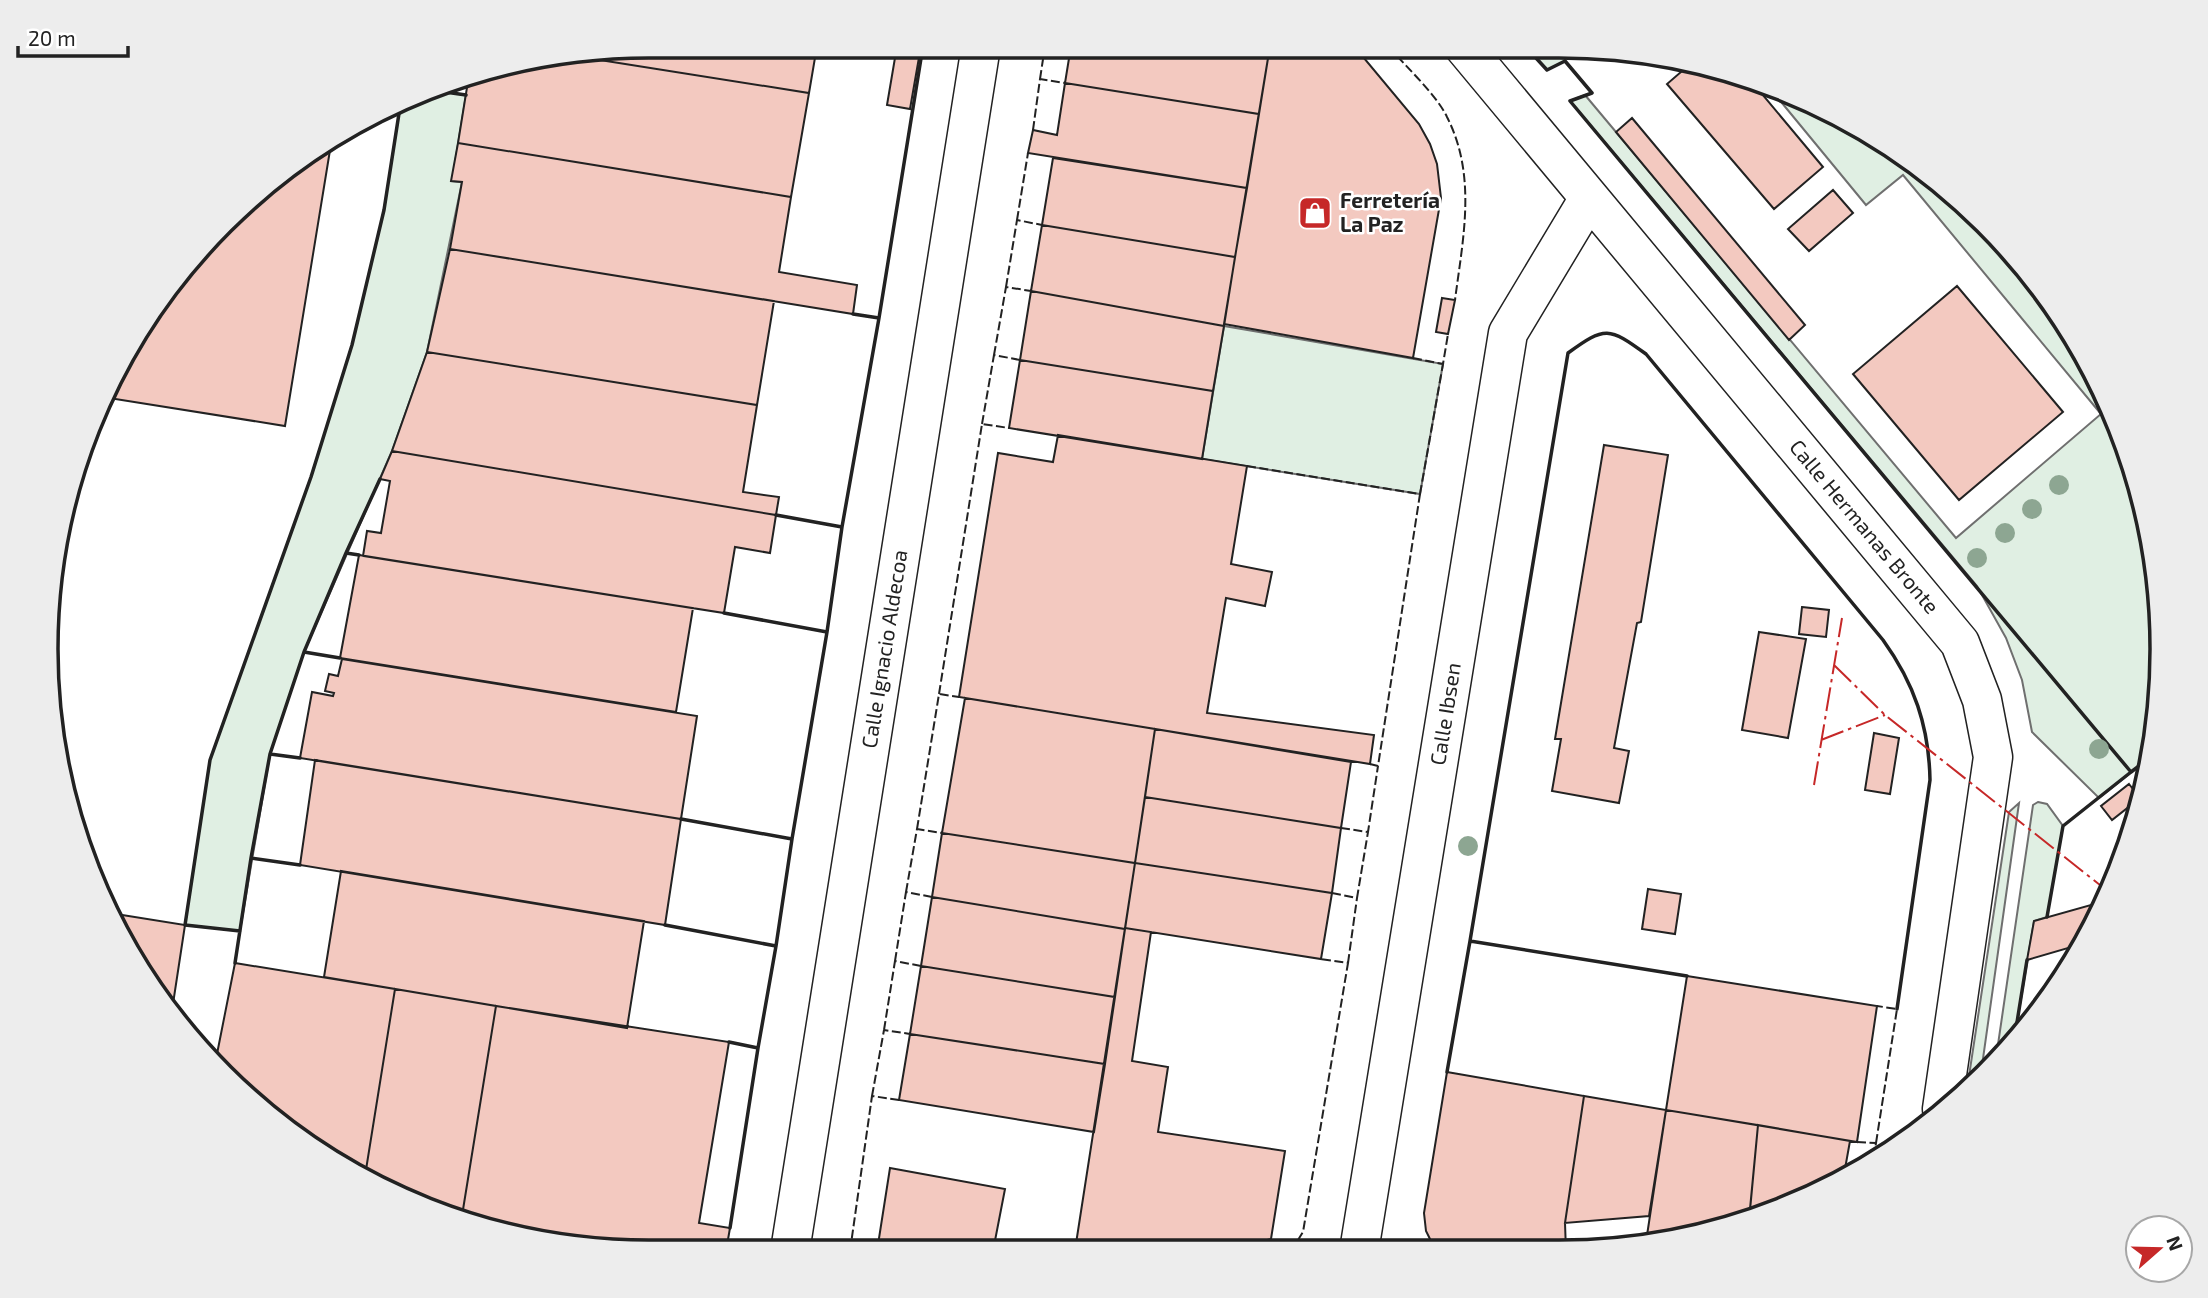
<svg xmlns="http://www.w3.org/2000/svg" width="2208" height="1298" viewBox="0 0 2208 1298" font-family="'Exo 2',sans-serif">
	<rect width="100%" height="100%" fill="#fff"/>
	<path fill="#e0efe3" stroke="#6f6f6f" stroke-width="2" d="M1526 47H1565V61L1547 70Z
		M431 90 466 95 452 181 462 182 427 352 392 451 304 652 270 754 240 931 185 925 210 760 311 477 352 345 384 210 400 107Z
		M1585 95 1956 538 2101 414 1903 175 1866 205 1782 103 1790 96 1894 147 1985 222 2061 313 2116 418 2151 531 2162 649 2152 756 2099 798 2032 732 2022 680 2006 638 1977 586 1570 101Z
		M1224 326 1443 364 1420 494 1202 459Z
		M2038 802 2047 804 2063 826 2047 917 2034 921 2014 1041 1995 1065 2033 805Z
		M2019 803 1980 1080 1978 1082 1969 1076 2009 812Z"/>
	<path fill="#f3c9c0" stroke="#222" stroke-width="2" d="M649 46H817L809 93 581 57Z
		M897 46H921L910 109 887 105Z
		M1071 46H1270L1259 114 1065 83Z
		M1270 46H1354L1419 124 1430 144 1437 164 1441 198 1413 358 1224 324Z
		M581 57 809 93 791 197 458 143 469 75Z
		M1689 65 1747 76 1823 167 1774 209 1667 84Z
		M1065 83 1259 114 1247 188 1028 153 1033 130 1057 135Z
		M1632 118 1805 325 1789 340 1616 132Z
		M458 143 791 197 779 272 857 285 853 314 450 249 462 182 451 181Z
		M331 144 285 426 109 398 147 313 282 170Z
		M1053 158 1247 188 1235 257 1042 225Z
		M1833 190 1853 213 1809 251 1788 229Z
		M1042 225 1235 257 1224 326 1031 291Z
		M450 249 774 301 757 405 427 352Z
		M1957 286 2063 412 1959 500 1853 374Z
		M1031 291 1224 326 1213 391 1020 360Z
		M1442 298 1455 300 1448 334 1436 332Z
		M427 352 757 405 743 492 779 497 776 515 392 451Z
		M1020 360 1213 391 1202 459 1009 428Z
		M1058 435 1247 466 1231 564 1272 572 1265 606 1226 598 1207 713 1374 735 1370 764 959 697 998 453 1053 462Z
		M1604 445 1668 455 1641 622 1637 623 1614 748 1629 751 1619 803 1552 791 1561 739H1555Z
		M392 451 776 515 770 553 735 547 724 613 363 556 367 531 381 533 390 481 380 479Z
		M359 555 693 608 676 712 340 658Z
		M1802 607 1829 610 1826 637 1799 634Z
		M1759 632 1806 639 1788 738 1742 730Z
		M342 659 697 716 681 819 300 758 312 692 333 696 334 693 325 691 329 674 338 676Z
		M965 698 1155 729 1135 863 942 833Z
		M1155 729 1351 762 1341 828 1145 797Z
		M1874 733 1899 738 1890 794 1865 790Z
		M315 760 681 819 665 925 300 865Z
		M2129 784 2140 798 2112 820 2101 806Z
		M1145 797 1341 828 1332 893 1135 863Z
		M942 833 1135 863 1125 929 932 897Z
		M1135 863 1332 893 1321 959 1125 928Z
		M341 871 644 921 627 1028 324 977Z
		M1648 889 1681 894 1675 934 1642 929Z
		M932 897 1125 929 1115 997 921 966Z
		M2105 901 2082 944 2027 960 2034 921Z
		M116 914 185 925 171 1017H170Z
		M1125 928 1151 932 1132 1061 1168 1067 1158 1132 1285 1151 1271 1239 1237 1248 1184 1241 1183 1251 1075 1250Z
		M235 963 395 989 365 1176 314 1151 216 1059Z
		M921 966 1115 997 1105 1064 910 1034Z
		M1687 976 1877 1006 1857 1142 1666 1110Z
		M395 989 496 1006 461 1222 365 1176Z
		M496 1006 729 1042 699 1223 730 1228 726 1251H609L461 1222Z
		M910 1034 1105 1064 1094 1132 899 1100Z
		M1447 1072 1584 1096 1565 1223 1566 1251H1482L1481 1248 1442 1251 1432 1243 1426 1231 1424 1213Z
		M1584 1096 1666 1110 1649 1216 1565 1223Z
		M1666 1110 1758 1125 1749 1221 1646 1242Z
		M1758 1125 1850 1141 1843 1180 1786 1206 1750 1209Z
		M890 1168 1005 1189 993 1251H877Z"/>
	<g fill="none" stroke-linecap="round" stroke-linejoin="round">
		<defs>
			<path id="minor" d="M1464 47 1960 643 1982 700 1993 757 1942 1109
				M790 1251 981 46
				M1359 1251 1508 333 1589 198"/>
		</defs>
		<use href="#minor" stroke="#222" stroke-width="41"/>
		<use href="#minor" stroke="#fff" stroke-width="38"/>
		<path stroke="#222" stroke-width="2" stroke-dasharray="9 3.5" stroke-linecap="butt" d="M1389 47C1406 67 1436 94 1447 117 1477 176 1463 238 1455 300
			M1040 79 1045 46
			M1033 130 1040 79 1065 83
			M1017 220 1028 153
			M1006 287 1017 220 1042 225
			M994 355 1006 287 1031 291
			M1413 358 1443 364 1448 334
			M982 424 994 355 1020 360
			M1247 466 1420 494 1378 766 1370 764
			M1420 494 1443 364
			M939 694 982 424 1009 428
			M1341 828 1368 832 1378 766
			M917 829 939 694 959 697
			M906 892 917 829 942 833
			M1332 893 1357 898 1368 832
			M895 961 906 892 932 897
			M1348 963 1357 898
			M884 1030 895 961 921 966
			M872 1096 884 1030 910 1034
			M1857 1142 1876 1143 1873 1162
			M1876 1143 1897 1009 1877 1006
			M850 1251 872 1096 899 1100
			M1291 1251 1303 1232 1348 963 1321 959
			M1566 1251 1613 1248"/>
		<path stroke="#222" stroke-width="3.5" d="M1526 47 1547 70 1565 61 1592 93 1570 101 2131 772 2152 756
			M431 90 466 95
			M879 318 923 46
			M776 515 842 527 879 318 853 314
			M359 555 346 553 380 479
			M724 613 827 632 842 527
			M340 658 304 652 346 553
			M270 754 304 652
			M681 819 792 839 827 632
			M251 858 270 754 300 758
			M2047 917 2063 826 2131 772
			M665 925 776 946 792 839
			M240 931 185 925 210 760 311 477 352 345 384 210 400 107
			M235 963 251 858 300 865
			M1687 976 1470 941 1568 353C1605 326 1609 327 1646 354L1883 640C1914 683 1929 726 1930 780L1897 1009
			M2014 1041 2027 960
			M729 1042 758 1048 730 1228
			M758 1048 776 946
			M1447 1072 1470 941"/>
		<path stroke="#c62828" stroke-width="2" stroke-dasharray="24 5 3.5 5" stroke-linecap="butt" d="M1834 665 1885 715 2110 893
			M1821 740 1885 715
			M1814 785 1842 618"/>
	</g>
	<g fill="#8da692">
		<circle cx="2059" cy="485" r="10"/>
		<circle cx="2032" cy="509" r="10"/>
		<circle cx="2005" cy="533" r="10"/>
		<circle cx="1977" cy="558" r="10"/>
		<circle cx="2099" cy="749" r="10"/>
		<circle cx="1468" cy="846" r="10"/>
	</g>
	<defs>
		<symbol id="shop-square" viewBox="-11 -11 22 22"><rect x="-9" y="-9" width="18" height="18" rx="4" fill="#c62828" stroke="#fff"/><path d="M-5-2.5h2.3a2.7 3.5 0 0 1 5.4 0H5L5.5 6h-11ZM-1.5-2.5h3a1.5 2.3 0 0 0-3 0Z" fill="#fff"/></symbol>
	</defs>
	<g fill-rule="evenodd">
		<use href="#shop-square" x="1296" y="194" width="38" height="38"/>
	</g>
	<g text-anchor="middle" stroke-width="5" stroke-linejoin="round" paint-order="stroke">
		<g font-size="21" font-weight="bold" fill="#222" stroke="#fff" text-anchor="start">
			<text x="1340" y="208">Ferretería<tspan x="1340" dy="24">La Paz</tspan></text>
		</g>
		<g font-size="21" fill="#222" stroke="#fff">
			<text transform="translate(1864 527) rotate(50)" y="7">Calle Hermanas Bronte</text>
			<text transform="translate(885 649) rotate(-81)" y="7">Calle Ignacio Aldecoa</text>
			<text transform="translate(1446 714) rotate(-81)" y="7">Calle Ibsen</text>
		</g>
	</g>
	<path d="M0 0H2208V1298H0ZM649 58H1559A591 591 0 0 1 2150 649V649A591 591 0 0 1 1559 1240H649A591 591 0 0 1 58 649V649A591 591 0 0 1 649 58Z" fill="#ededed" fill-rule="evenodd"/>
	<path fill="none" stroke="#222" stroke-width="3.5" d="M649 58H1559A591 591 0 0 1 2150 649V649A591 591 0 0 1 1559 1240H649A591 591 0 0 1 58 649V649A591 591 0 0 1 649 58Z"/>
	<g transform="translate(2159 1249) rotate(70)"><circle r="33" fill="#ffffff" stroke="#a7a7a7" stroke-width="2"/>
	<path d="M0-5L12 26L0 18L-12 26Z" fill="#c62828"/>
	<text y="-10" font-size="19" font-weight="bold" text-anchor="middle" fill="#222222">N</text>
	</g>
	<path d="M18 46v10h110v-10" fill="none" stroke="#222222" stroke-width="3.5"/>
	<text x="28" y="46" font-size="21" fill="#222222" stroke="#ffffff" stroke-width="5" paint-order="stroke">20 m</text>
</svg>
